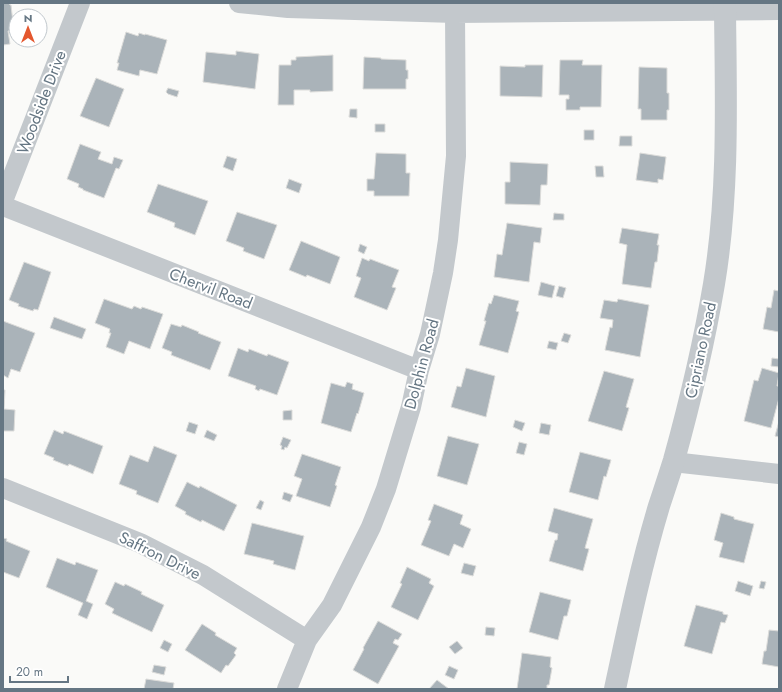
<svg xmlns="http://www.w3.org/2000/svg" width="782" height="692" viewBox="0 0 782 692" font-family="Jost,sans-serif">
	<rect width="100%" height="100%" fill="#fafaf8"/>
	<path fill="#aab3b9" stroke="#dcdcda" d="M3 3H9L10 5H11L13 23H11L12 30 8 31 10 44 3 45Z
		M126 32 138 36 139 33 145 35V34L167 40 157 74 140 70 139 76 117 70 119 63H117Z
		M236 51 259 54 255 89 203 82 206 52 236 55Z
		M333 55V91L310 92V90H294V105H278L279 65H291V60H296V57Z
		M364 57 381 58V59L406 60V70H408V79H406V89H363Z
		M560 60H583L582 65H602L601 107H580V110H566V99H569V95H559Z
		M525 65H543L542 97 500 96V66L525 67Z
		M639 67 667 68V93H669V110H667V120H641V109H638Z
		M96 78 124 89 109 127 80 116Z
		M168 88 179 91 177 97 168 94 166 92Z
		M350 109H357V118L349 117Z
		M375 124H385V132H375Z
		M584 130H594V140H584Z
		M620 136H632V146H619Z
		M80 144 101 152 98 159 112 164 114 157 123 160 119 169 116 168 104 198 83 190V189L78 187 79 184 67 179Z
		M376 153 406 154V173H410L409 196H374V191H367V179H374Z
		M640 153 666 157 663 180 658 179V183L636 180Z
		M227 156 237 159 233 171 223 167Z
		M510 162 548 164 547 185H541L540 205 505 204V182H510Z
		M595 166H603L604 177H596Z
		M289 179 302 184 299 193 286 188Z
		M158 184 208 201 195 235 174 227 175 223 147 212Z
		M237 212 277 225 264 259 243 251 244 248 226 241Z
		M554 213 564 214V220H553Z
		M507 223 542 228 540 243 534 242 529 282 494 277 497 254 502 255Z
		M622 228 659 234 657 245H659L657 262H655L651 288 622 284 627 245 619 243Z
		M301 241 340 257 330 284 307 275 306 277 289 270Z
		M360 244 367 247 364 254 358 251Z
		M362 258 369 261 370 259 399 270 392 287 396 288 387 310 354 297 361 278 356 276Z
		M24 262 51 272 38 310 34 309 33 311 18 306 19 304 9 300Z
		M541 282 555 286 552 298 538 295Z
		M559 286 566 288 563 298 556 296Z
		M774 290 779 291V332L763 329 767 307 771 308Z
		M494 295 519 301 516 311 519 312 508 353 479 345 486 321H484L489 303 491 304Z
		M104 299 132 309 134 306 141 309 142 307 163 314 150 349 129 341 124 354 106 347 111 333H109L110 329 95 323Z
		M618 299 649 305 640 357 605 350 610 327 612 328 613 320 600 318 604 300 617 302Z
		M54 317 86 329 82 339 50 328Z
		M3 321 35 333 20 372 11 369 8 378 3 375Z
		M171 324 181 327 182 325 199 332 198 333 221 342 210 370 171 355 172 352 162 348Z
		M564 333 571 335 568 343 561 341Z
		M549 341 558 343 556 350 547 348Z
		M238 348 248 352 249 349 267 356 268 354 289 362 277 395 260 389 259 391 255 389 256 386 228 376Z
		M772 358 779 359V367L771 366Z
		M466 368 495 376 486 417 451 407 457 386 461 387Z
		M762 368 779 373 777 386H779V398L771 428 744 421 754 380 758 381Z
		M604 371 634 379 626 407 629 408 622 431 588 421Z
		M347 382 353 384 352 389 364 393 358 414 357 413 351 432 321 423 331 383 345 387Z
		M3 390H5L4 409 15 410 14 431H3Z
		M292 410V420H283V411Z
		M515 420 525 423 522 431 513 427Z
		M779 421V437L775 436Z
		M189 422 198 425 195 434 186 431Z
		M541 423 551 425 549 435 539 433Z
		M54 430 63 434 64 431 103 446 93 474 69 464 68 466 53 460 54 458 44 454Z
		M207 430 217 435 214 441 204 437Z
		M448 436 479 444 467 485 437 476Z
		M283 437 291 440 287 448 285 447 284 450 281 449 282 446 280 445Z
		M519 442 527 444 524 455 516 453Z
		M154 446 177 455 158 503 136 494 137 491 119 484 130 455 148 462Z
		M580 452 611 460 606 477 604 476 598 500 569 492Z
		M302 454 341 467 335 485 337 486 330 507 296 496 302 479 294 476Z
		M187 482 199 488 200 486 237 505 224 531 202 520 201 522 185 514 186 512 175 506Z
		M284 492 293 495 290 502 282 499Z
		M260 500 264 502 261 510 256 508Z
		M434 504 463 515 460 524 471 529 463 548 454 544 449 556 421 545 431 521 428 520Z
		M554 508 593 519 585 548 589 549 583 571 549 561 555 540H557L558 534 548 531Z
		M721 513 734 517V519L754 524 744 563 719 557 723 543 714 540Z
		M252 523 304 536 295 570 273 564 274 561 244 554Z
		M3 538 7 539 6 541 30 551 19 578 3 572Z
		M57 558 75 565 76 562 98 570 86 601 93 604 87 619 78 615 83 603 46 587Z
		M464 563 476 566 473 576 461 573Z
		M407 567 431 579 429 583 434 586 418 620 391 607 402 584 400 583Z
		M738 581 753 586 750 596 735 591Z
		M761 581 766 582 764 589 759 588Z
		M115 582 124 586 125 584 142 592 141 594 164 605 152 632 112 613 114 609 105 604Z
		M540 592 571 600 567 616H564L558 640 529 632Z
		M696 605 723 612V614L728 615 725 623 721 622 712 654 684 646Z
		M378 621 402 634 398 640 395 639 393 643 399 646 378 684 353 670 364 649 363 648Z
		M202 624 216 633 215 635 237 648 234 653 236 655 228 666 226 665 221 673 185 650Z
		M486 627 495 628 494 636 485 635Z
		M769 630 779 631V667L762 664 764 651H766Z
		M164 640 172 644 168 652 160 648Z
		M457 641 463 648 455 654 449 647Z
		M522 653 551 657 550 667 552 668 549 685H547V689H517Z
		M154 665 166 667 164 675 152 672Z
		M449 666 458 670 454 679 445 675Z
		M146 679 174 683 173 689H144Z
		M437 680 449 689H429Z"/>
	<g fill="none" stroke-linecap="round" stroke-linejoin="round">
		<path stroke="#c3c8cc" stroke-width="20" d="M239 3 288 8 455 13 779 10
			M3 201 80 3
			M3 206 419 370
			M673 462 779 474
			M3 488 140 543 203 575 307 640
			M287 689 307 640 332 605 371 527 386 489 411 407 419 370 430 334 443 273 448 240 456 156 455 13"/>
		<path stroke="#c3c8cc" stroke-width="22" d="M615 689C628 628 641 566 659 506 664 491 669 476 674 460 690 402 704 343 714 284 729 194 726 101 725 10L724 3"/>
	</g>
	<g text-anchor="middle" stroke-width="4" stroke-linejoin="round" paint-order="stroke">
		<g font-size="16" fill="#657683" stroke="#fff">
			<text transform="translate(41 102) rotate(-69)" y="6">Woodside Drive</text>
			<text transform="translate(211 288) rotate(21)" y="6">Chervil Road</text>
			<text transform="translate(700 350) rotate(-78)" y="6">Cipriano Road</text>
			<text transform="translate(421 364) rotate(-75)" y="6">Dolphin Road</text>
			<text transform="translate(160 555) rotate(26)" y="6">Saffron Drive</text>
		</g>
	</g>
	<rect width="782" height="692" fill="none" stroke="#657683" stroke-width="8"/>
	<g transform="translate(28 28)"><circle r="19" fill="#ffffff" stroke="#c1c8cd"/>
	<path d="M0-3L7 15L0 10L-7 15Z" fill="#e4572e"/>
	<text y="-6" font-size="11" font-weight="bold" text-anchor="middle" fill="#657683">N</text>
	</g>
	<path d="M10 676v6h58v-6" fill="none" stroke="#657683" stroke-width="2"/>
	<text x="16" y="676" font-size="12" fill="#657683" stroke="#ffffff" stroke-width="3" paint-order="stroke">20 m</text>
</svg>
